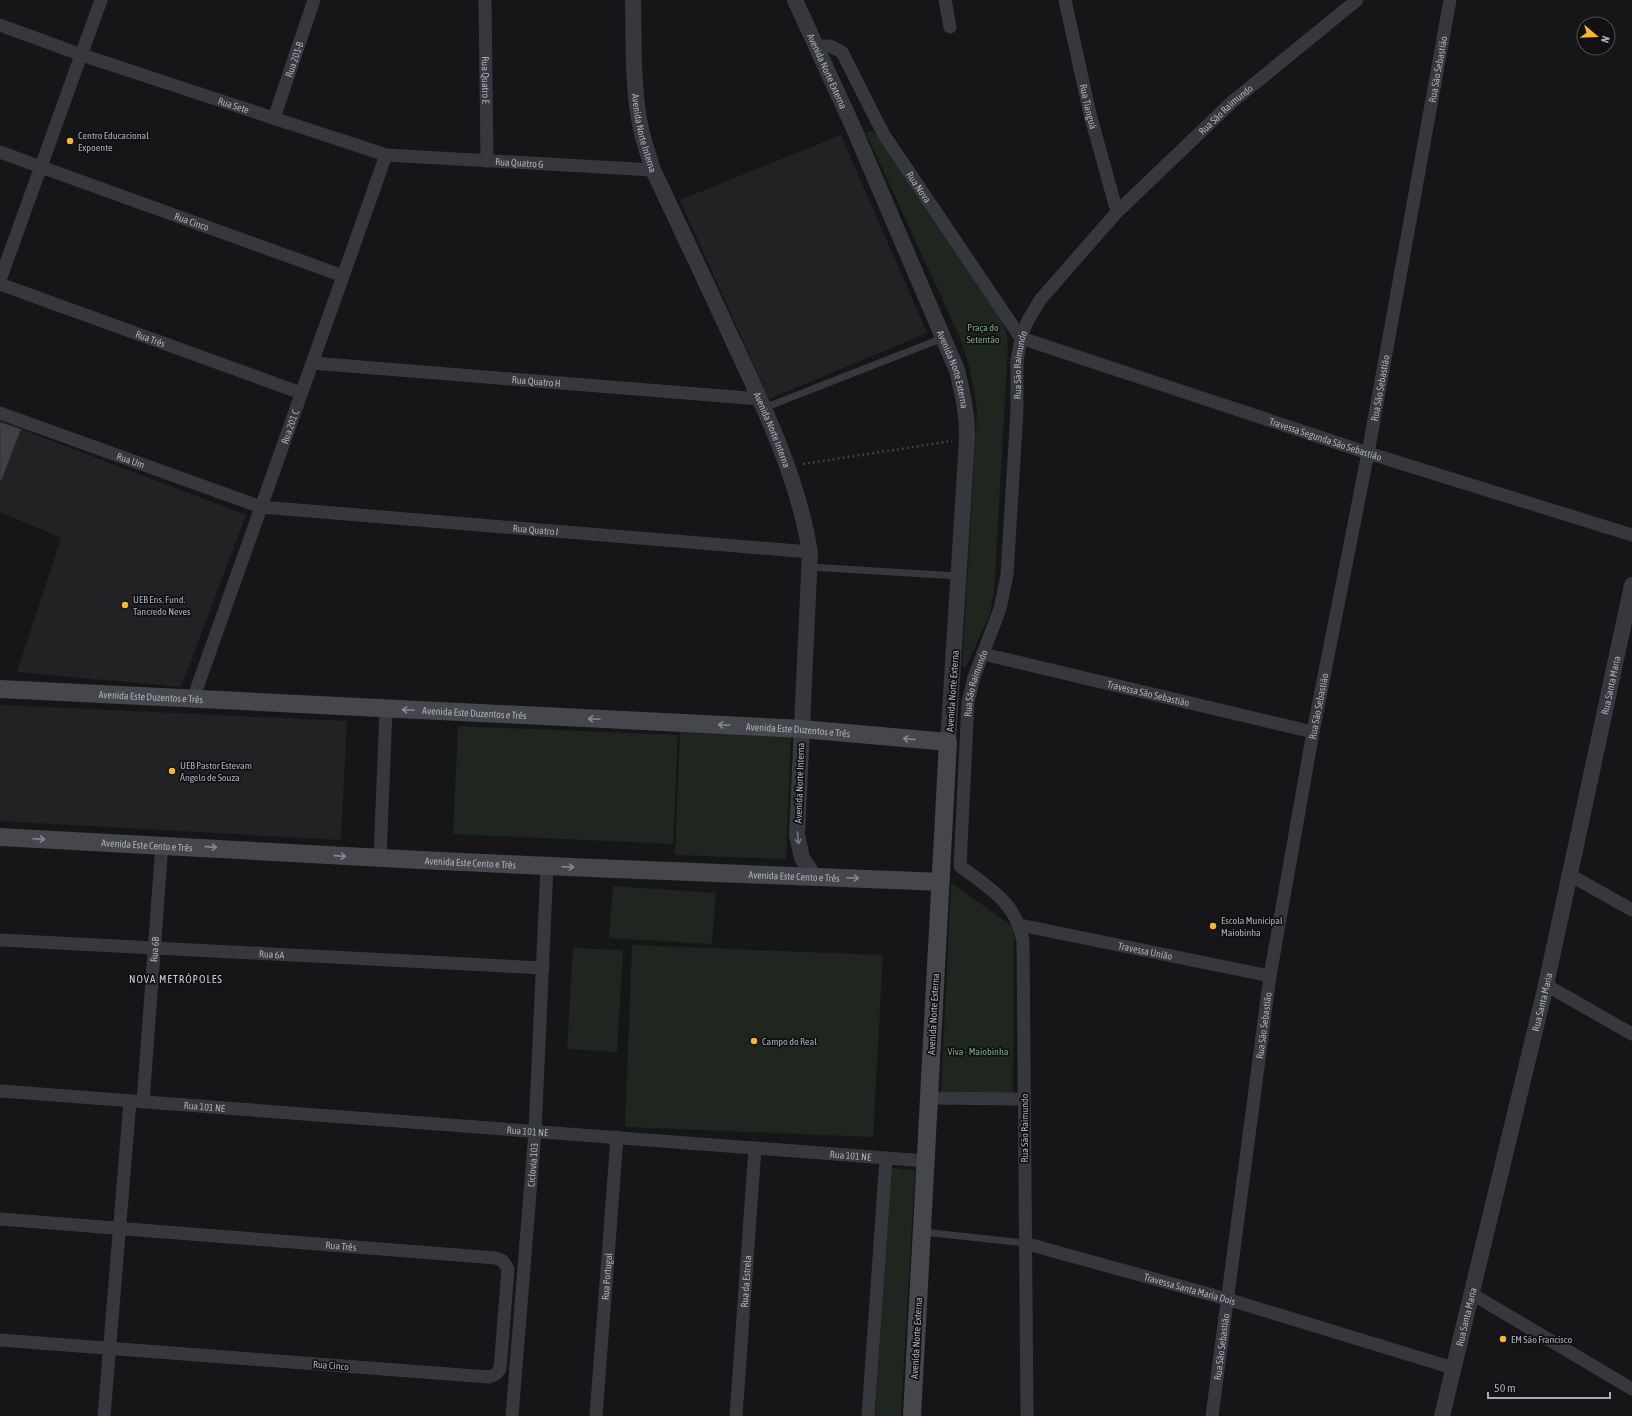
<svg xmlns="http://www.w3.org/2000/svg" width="1632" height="1416" viewBox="0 0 1632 1416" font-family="'Asap Condensed',sans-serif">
	<rect width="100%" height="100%" fill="#161618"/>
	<path fill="#222225" d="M841 135 927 333 769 399 680 200Z
		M21 429 246 515 181 687 17 672 61 538 0 512V483Z
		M0 705 347 721 341 840 0 821Z"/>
	<path fill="#1e261f" d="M873 131 999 314C1005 325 1007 333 1008 346L994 594 989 616 966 667H962L977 413C975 387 969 363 960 338L866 133Z
		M458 726 678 735 673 844 453 834Z
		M680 730 791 734 786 859 675 855Z
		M951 883 1014 927 1013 1093H941Z
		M613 886 716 893 712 944 609 938Z
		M632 945 883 955 873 1137 625 1127Z
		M573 948 623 950 617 1052 567 1049Z
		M891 1168 915 1170 901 1416H875Z"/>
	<path fill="#404145" stroke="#303034" d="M0 422 21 429 1 481H0Z"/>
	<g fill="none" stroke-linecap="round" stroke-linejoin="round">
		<path stroke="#3d3f44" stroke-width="2.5" stroke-dasharray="2 3" stroke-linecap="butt" d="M803 464 952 441"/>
		<path stroke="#37383d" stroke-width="7" d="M764 408 943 338
			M809 567 959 576
			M923 1232 1024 1243"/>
		<g stroke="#37383d" stroke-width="13">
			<path id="s1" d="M485 0 487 161"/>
			<path d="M945 0 950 27"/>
			<path id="s2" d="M1065 0 1090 114 1117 212"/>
			<path id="s3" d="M0 25 82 55 386 155 653 170"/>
			<path id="s4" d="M816 46H830L842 52 884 135 1021 338"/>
			<path id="s5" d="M274 118 314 0"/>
			<path id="s6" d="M0 152 343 276"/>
			<path d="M0 280 101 0"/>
			<path id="s7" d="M0 284 301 393"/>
			<path id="s8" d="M1021 338 1368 453 1632 535"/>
			<path id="s9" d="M312 363 760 399"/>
			<path id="s10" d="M0 413 261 507 810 552"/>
			<path id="s11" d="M983 654 1313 732"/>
			<path id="s12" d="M193 699 386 155"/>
			<path d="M380 858 386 709"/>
			<path d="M1570 875 1632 910"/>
			<path id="s13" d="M1020 925 1270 976"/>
			<path id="s14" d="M0 940 543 968"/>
			<path d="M1546 985 1632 1034"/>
			<path id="s15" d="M0 1091 926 1161"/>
			<path d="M929 1098 1024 1099"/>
			<path id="s16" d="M143 1102 162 844"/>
			<path id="s17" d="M0 1219 496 1258 503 1261 508 1269 500 1369 496 1374 489 1377 0 1340"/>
			<path id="s18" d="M1024 1243 1227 1299 1453 1368"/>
			<path d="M1472 1294 1632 1389"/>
			<path d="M104 1416 130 1101"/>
			<path id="s19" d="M512 1416 535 1131 547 866"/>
			<path id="s20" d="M596 1416 617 1137"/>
			<path id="s21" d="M736 1416 755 1148"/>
			<path d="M868 1416 886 1158"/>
			<path id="s22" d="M1027 1416 1023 941C1016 902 990 889 960 866L968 702 974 677 1000 609 1007 575 1017 410V361L1021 338 1027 322 1040 300 1117 212 1232 102 1357 0"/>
			<path id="s23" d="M1212 1416 1270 976 1313 732 1368 453 1450 0"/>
		</g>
		<g stroke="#37383d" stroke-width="16">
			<path id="s24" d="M633 0C634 43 632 87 641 129 644 143 649 157 653 170 680 227 707 284 733 341 765 409 798 478 810 552L797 835 802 858 814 876"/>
			<path id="s25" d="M795 0 854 129 957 370C962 392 968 415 967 439L948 742"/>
			<path id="s26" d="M1442 1416 1546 985 1632 585"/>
		</g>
		<g stroke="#45474d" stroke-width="18">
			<path id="s27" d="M0 689 802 729 948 742 912 1416"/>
			<path id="s28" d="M0 837C128 843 255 852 383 858 568 868 754 874 940 882"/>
		</g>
	</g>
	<defs><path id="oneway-shaft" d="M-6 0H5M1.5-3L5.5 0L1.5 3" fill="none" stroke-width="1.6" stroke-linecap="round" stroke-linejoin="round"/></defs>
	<g stroke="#858993">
		<use href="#oneway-shaft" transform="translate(408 710) rotate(-177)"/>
		<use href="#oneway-shaft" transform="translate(594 719) rotate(-177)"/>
		<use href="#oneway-shaft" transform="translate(724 725) rotate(-177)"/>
		<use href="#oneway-shaft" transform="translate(909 739) rotate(-175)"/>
		<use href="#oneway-shaft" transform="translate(39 839) rotate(3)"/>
		<use href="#oneway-shaft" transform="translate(211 847) rotate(4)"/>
		<use href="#oneway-shaft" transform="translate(340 856) rotate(4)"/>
		<use href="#oneway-shaft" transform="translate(568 867) rotate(2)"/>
		<use href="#oneway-shaft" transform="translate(853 878) rotate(2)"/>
	</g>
	<use stroke="#757881" href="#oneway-shaft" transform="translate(798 838) rotate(85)"/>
	<g fill="#f7b62f" stroke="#111113" stroke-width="1.5">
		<circle cx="70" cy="141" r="4"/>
		<circle cx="125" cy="605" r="4"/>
		<circle cx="172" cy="771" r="4"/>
		<circle cx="1213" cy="926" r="4"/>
		<circle cx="754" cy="1041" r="4"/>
		<circle cx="1503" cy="1339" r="4"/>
	</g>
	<g text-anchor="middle" stroke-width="3.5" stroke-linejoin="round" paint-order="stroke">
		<g font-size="10" fill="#a8adb9" stroke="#111113">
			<text dy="4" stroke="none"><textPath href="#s5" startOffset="62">Rua 201-B</textPath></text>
			<text dy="4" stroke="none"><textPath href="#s23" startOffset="1366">Rua São Sebastião</textPath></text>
			<text dy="4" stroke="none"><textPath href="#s25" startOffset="78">Avenida Norte Externa</textPath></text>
			<text dy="4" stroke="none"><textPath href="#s1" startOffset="80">Rua Quatro E</textPath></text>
			<text dy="4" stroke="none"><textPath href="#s3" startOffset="247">Rua Sete</textPath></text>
			<text dy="4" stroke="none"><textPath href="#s2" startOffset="109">Rua Tianguá</textPath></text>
			<text dy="4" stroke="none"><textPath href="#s22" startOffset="1420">Rua São Raimundo</textPath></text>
			<text dy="4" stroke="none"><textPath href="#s24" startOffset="134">Avenida Norte Interna</textPath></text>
			<text dy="4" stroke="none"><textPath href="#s3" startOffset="541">Rua Quatro G</textPath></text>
			<text dy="4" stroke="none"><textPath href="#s4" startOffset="183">Rua Nova</textPath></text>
			<text dy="4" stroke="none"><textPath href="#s6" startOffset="204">Rua Cinco</textPath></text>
			<text dy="4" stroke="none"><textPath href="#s7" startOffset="160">Rua Três</textPath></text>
			<text dy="4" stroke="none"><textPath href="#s22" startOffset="1084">Rua São Raimundo</textPath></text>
			<text dy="4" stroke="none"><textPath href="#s25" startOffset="402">Avenida Norte Externa</textPath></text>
			<text dy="4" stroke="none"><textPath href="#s9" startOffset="225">Rua Quatro H</textPath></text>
			<text dy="4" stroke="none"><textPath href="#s23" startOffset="1042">Rua São Sebastião</textPath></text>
			<text dy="4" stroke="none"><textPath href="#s12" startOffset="289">Rua 201 C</textPath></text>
			<text dy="4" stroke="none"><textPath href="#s24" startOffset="458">Avenida Norte Interna</textPath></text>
			<text dy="4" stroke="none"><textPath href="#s8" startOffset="321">Travessa Segunda São Sebastião</textPath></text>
			<text dy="4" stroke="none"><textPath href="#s10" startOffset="139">Rua Um</textPath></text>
			<text dy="4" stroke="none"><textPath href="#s10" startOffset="553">Rua Quatro I</textPath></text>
			<text dy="4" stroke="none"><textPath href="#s22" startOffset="760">Rua São Raimundo</textPath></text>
			<text dy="4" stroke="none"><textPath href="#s26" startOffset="750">Rua Santa Maria</textPath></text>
			<text transform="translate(952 691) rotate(-86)" y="4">Avenida Norte Externa</text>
			<text dy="4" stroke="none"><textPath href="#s11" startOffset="170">Travessa São Sebastião</textPath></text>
			<text dy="4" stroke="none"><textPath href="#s27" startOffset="151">Avenida Este Duzentos e Três</textPath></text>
			<text dy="4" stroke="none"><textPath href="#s23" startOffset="718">Rua São Sebastião</textPath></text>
			<text dy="4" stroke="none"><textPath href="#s27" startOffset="475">Avenida Este Duzentos e Três</textPath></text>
			<text dy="4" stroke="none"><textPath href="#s27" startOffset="799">Avenida Este Duzentos e Três</textPath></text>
			<text transform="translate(799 783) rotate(-88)" y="4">Avenida Norte Interna</text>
			<text dy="4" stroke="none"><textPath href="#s28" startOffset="147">Avenida Este Cento e Três</textPath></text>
			<text dy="4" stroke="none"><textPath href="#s28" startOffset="471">Avenida Este Cento e Três</textPath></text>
			<text dy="4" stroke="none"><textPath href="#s28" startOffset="795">Avenida Este Cento e Três</textPath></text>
			<text dy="4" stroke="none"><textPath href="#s16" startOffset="153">Rua 6B</textPath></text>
			<text dy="4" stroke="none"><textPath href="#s13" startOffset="128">Travessa União</textPath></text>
			<text dy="4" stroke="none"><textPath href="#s14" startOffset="272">Rua 6A</textPath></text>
			<text dy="4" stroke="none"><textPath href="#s26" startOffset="426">Rua Santa Maria</textPath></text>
			<text transform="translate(933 1014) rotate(-87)" y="4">Avenida Norte Externa</text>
			<text dy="4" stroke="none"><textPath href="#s23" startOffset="394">Rua São Sebastião</textPath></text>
			<text dy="4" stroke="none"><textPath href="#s15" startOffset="205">Rua 101 NE</textPath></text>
			<text transform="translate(1024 1128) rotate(-90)" y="4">Rua São Raimundo</text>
			<text dy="4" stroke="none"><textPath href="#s15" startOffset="529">Rua 101 NE</textPath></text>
			<text dy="4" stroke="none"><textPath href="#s15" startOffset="853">Rua 101 NE</textPath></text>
			<text dy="4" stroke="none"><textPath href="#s19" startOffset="252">Ciclovia 103</textPath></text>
			<text dy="4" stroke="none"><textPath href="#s17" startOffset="342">Rua Três</textPath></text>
			<text dy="4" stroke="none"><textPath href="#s20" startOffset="140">Rua Portugal</textPath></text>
			<text dy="4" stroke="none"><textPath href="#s21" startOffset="135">Rua da Estrela</textPath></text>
			<text dy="4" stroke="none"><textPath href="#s18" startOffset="172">Travessa Santa Maria Dois</textPath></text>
			<text dy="4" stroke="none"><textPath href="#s26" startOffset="102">Rua Santa Maria</textPath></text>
			<text transform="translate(916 1338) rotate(-87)" y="4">Avenida Norte Externa</text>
			<text dy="4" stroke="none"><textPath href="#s23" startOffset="70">Rua São Sebastião</textPath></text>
			<text transform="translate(331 1365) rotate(4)" y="4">Rua Cinco</text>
		</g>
		<g font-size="10" fill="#a8adb9" stroke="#111113" text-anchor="start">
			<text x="78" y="139">Centro Educacional<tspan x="78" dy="12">Expoente</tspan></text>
			<text x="133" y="603">UEB Ens. Fund.<tspan x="133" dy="12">Tancredo Neves</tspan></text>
			<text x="180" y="769">UEB Pastor Estevam<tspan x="180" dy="12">Ângelo de Souza</tspan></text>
			<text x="1221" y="924">Escola Municipal<tspan x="1221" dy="12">Maiobinha</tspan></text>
			<text x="762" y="1045">Campo do Real</text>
			<text x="1511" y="1343">EM São Francisco</text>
		</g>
		<g font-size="10" fill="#7ea481" stroke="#111113">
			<text x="983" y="331">Praça do<tspan x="983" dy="12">Setentão</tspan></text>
			<text x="978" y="1055">Viva - Maiobinha</text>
		</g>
		<g font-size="11" letter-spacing="1" fill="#c9ccd4" stroke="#111113">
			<text x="176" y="983">NOVA METRÓPOLES</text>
		</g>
	</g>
	<g transform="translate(1596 36) rotate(109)"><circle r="19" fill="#111113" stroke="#4d4f55"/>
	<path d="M0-3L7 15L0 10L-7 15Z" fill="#f7b62f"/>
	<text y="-6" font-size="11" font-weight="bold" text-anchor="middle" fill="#a8adb9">N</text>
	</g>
	<path d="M1488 1392v6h122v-6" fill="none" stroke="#a8adb9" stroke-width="2"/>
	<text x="1494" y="1392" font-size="12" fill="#a8adb9" stroke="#111113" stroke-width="3" paint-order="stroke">50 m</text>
</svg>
